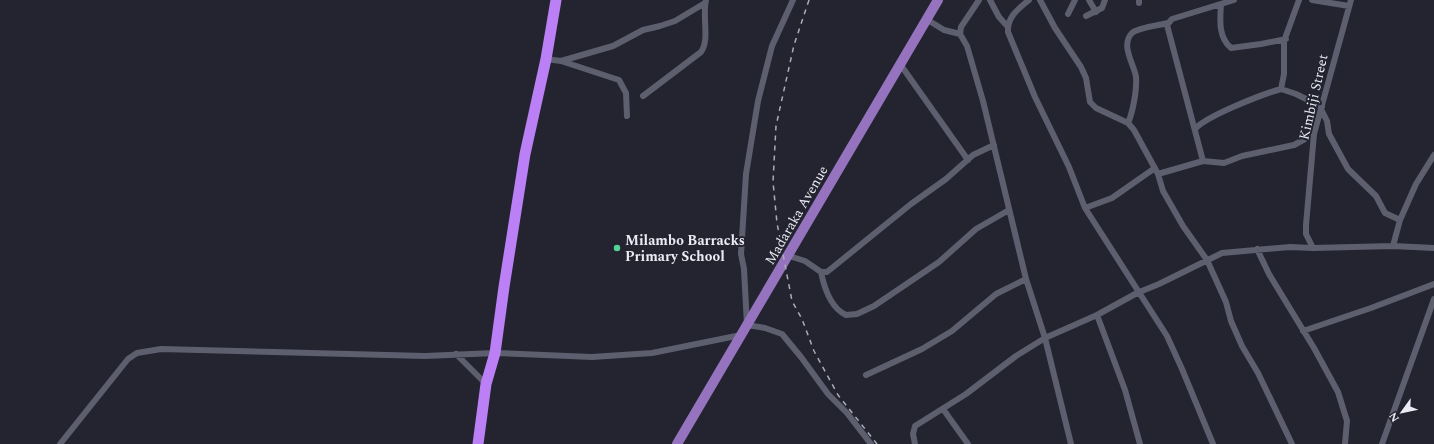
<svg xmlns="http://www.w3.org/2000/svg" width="1434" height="444" viewBox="0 0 1434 444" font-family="Spectral,serif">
	<rect width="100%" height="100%" fill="#232430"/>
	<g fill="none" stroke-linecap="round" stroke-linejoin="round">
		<path stroke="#5e5f6e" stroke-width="6" d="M793 0 772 46 758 101 746 174 741 254 744 269 747 325 765 328 782 334 801 357 828 394 847 413 871 444
			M990 0 999 17 1008 27
			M1029 0C1018 9 1007 17 1008 32L1035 97 1069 167 1085 208 1167 336 1182 369 1213 444
			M1040 0 1055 28 1081 67 1086 78 1090 102 1096 108 1128 123 1134 130 1158 174 1163 191 1183 226 1207 260 1226 302 1231 321 1242 346 1258 373 1292 444
			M1089 0 1096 12
			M1139 0V3
			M1299 0 1284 41V74L1281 89 1296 94 1322 107
			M1312 0 1349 6
			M1221 4C1220 19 1218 37 1231 48L1261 44 1286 39
			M1068 14 1075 0
			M1086 16 1102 8 1105 0
			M926 19 944 30 960 34 967 46 983 101 1026 279 1045 338 1071 444
			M960 34 961 27 979 0
			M546 59 561 61 613 46 643 30 660 26 675 21 705 3
			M561 61 619 80 626 93 627 116
			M900 64 968 160
			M643 96 701 52C710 40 702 17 706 0
			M1322 111 1327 121 1329 134 1348 169 1376 196 1385 213 1400 220
			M1128 123C1133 112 1137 89 1136 77 1134 64 1120 45 1132 33 1137 28 1160 25 1168 23
			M1195 129C1206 116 1263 94 1281 89
			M1203 161 1167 25 1172 19 1234 0
			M1158 174 1203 161 1224 163 1242 156 1294 145 1314 134
			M1085 208 1112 198 1155 168
			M1393 246 1400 220 1416 184 1434 155
			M1313 248 1306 234V225L1314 134 1351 0
			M1257 249 1269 274 1314 348 1338 392 1347 421 1345 444
			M789 256 805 261 821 272H827L911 204 946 179 973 155 994 145
			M821 272C824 287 831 308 846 315L857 314 874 306 939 262 976 229 1009 210
			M1097 315 1125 390 1140 444
			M1303 331 1371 308 1434 284
			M456 354 486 384
			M866 375 922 349 952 331 996 294 1026 279
			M943 409 968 444
			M60 444 128 359 137 353 161 349 425 356 495 353 592 357 652 353 741 335
			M915 444 913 434 915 426 966 394 1016 356 1045 338 1097 315 1137 293 1159 284 1222 253 1290 247 1313 248 1393 246 1434 248
			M1382 444 1434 299"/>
		<path stroke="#9673bf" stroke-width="10" d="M677 444 938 0"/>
		<path stroke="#bb80f5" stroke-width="11" d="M478 444 486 384 495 353 504 287 525 154 546 59 556 0"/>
		<path stroke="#abacb6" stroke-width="1.5" stroke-dasharray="5 5" stroke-linecap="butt" d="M809 0 794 45 776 126 773 182 777 223 792 301 802 319 814 351 838 395 877 444"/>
	</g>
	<circle fill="#54d396" stroke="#232430" stroke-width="1.5" cx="617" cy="248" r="4"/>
	<g text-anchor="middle" stroke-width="4" stroke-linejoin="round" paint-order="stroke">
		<g font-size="14" fill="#ebebf4" stroke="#232430">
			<text transform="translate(1313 97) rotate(-77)" y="5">Kimbiji Street</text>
			<text transform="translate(796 215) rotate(-60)" y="5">Madaraka Avenue</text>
		</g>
		<g font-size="14" font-weight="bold" fill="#ebebf4" stroke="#232430" text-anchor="start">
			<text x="625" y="245">Milambo Barracks<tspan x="625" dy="16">Primary School</tspan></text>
		</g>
	</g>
	<g transform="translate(1402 412) rotate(237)" stroke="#232430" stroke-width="3" paint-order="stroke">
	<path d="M0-3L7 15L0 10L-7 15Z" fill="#ebebf4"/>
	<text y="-6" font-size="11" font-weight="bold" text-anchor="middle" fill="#ebebf4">N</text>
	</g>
</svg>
